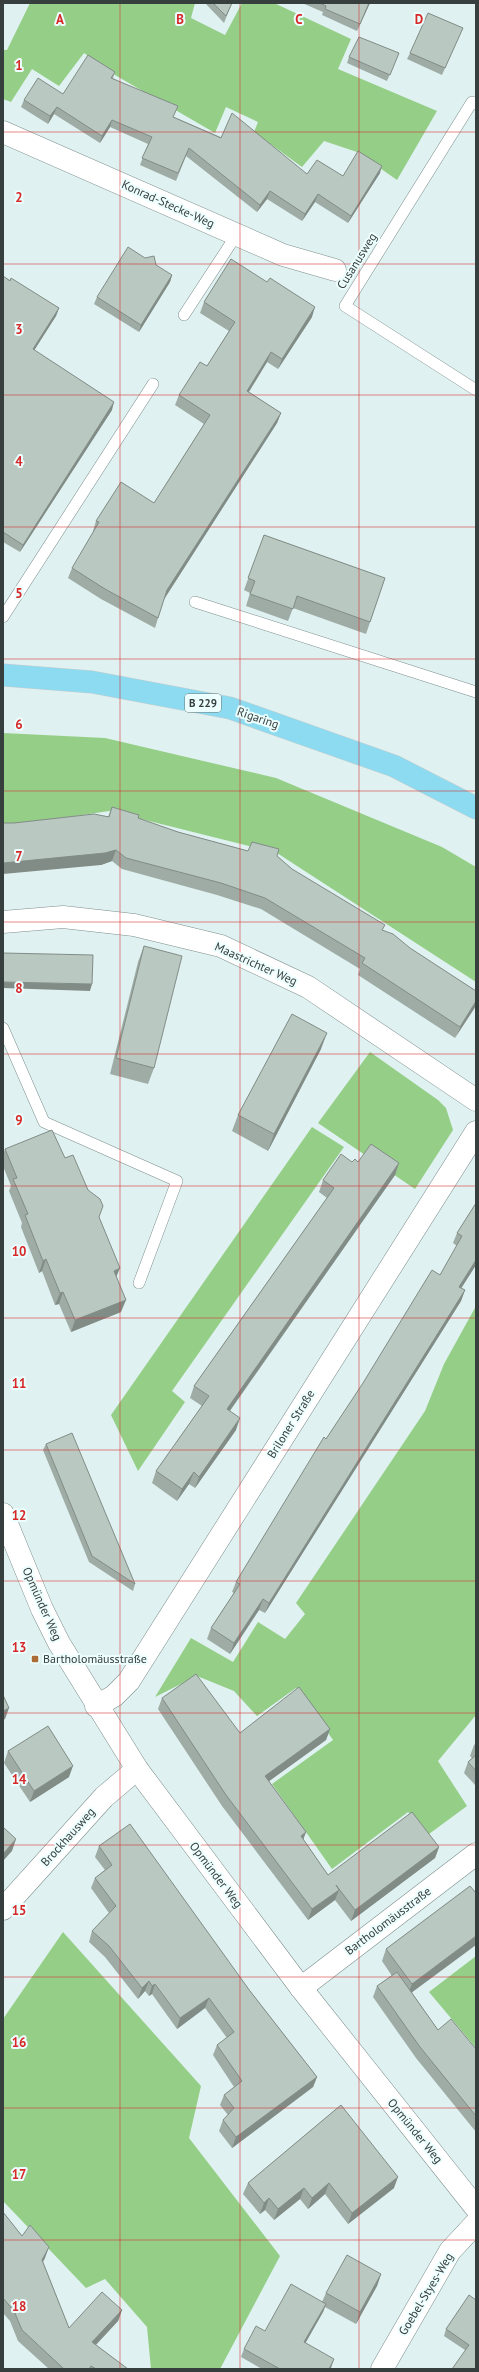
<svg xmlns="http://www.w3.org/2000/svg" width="479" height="2372" viewBox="0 0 479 2372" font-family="'PT Sans',sans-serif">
	<rect width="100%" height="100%" fill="#dff1f0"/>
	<path fill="#95cf87" d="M30 3H195L191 18 225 35 242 3H274L351 39 338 69 437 111 397 180 357 152 324 141 302 167 254 132 258 122 226 107 215 133 115 75 84 53 59 86 32 69 11 102 3 99V50H7Z
		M3 733 105 738 276 778 442 847 476 867V982L277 853 109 811 3 827Z
		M370 1052 438 1100 446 1108 453 1130 415 1189 318 1123Z
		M312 1127 344 1147 172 1391 185 1402 138 1471 111 1415Z
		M476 1306V1715L438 1761 467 1806 429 1834 408 1812 332 1869 272 1784 333 1740 296 1688 257 1716 234 1691 197 1676 155 1697 191 1638 233 1662 258 1622 285 1639 305 1614 296 1603 425 1411 444 1364Z
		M63 1932 201 2086 189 2138 280 2256 220 2369H151L147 2327 105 2279 86 2288 3 2201V2019Z
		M476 1956V2048L429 1992Z"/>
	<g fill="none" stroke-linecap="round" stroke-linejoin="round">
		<defs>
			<path id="service" d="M476 104 472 102 345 306 476 390
				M184 315 237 234
				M195 602 476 692
				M3 617 153 384
				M3 1028 44 1122 177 1181 139 1283"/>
			<path id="minor" d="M3 132 283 255 335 270
				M3 922 63 917 134 925 221 946 308 987 476 1100
				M96 1706 114 1696 129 1681 476 1132
				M3 1909 104 1797 137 1769
				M301 1988 476 1854
				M382 2369 450 2251 476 2223"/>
			<path id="tertiary" d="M3 1514 42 1609 59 1643 137 1769 301 1988 476 2208"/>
			<path id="primary" d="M3 675 92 682 230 708 394 766 476 808"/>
		</defs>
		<use href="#service" stroke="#7e8f8e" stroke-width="12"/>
		<use href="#minor" stroke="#7e8f8e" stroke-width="23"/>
		<use href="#tertiary" stroke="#7e8f8e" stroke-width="23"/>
		<use href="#primary" stroke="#cbcdcd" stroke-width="23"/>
		<use href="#service" stroke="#fff" stroke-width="11"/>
		<use href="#minor" stroke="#fff" stroke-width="22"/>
		<use href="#tertiary" stroke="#fff" stroke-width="22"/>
		<use href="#primary" stroke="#8cdbf1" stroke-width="22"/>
	</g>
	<path fill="#9faca6" d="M205 3H232L224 23Z
		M302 3H370L357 31 322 15 323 12Z
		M460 34 442 75 407 59 410 53Z
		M399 53 387 81 347 63 349 57Z
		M115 72 113 78 174 117 307 174 343 176 380 173 348 223 315 202 302 221 267 199 257 212 186 156 176 181 140 165 148 144 110 127 100 143 54 114 48 124 21 107 24 100 63 94Z
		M172 275 170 282 139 332 94 304 97 297Z
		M3 276 59 308 56 316 34 350 112 410 20 552 3 542Z
		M204 302 312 317 278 369 267 362 249 392 281 413 277 423 164 599 155 628 101 599 68 578 72 568 94 532 93 531 96 521 154 503 204 424 175 405 179 395 207 366 229 331 200 313Z
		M264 535 385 578 366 634 293 608 288 621 246 606 250 593 244 590Z
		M112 807 138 818 178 832 248 851 277 856 292 869 383 931 476 991 455 1038 358 975 360 969 261 909 217 895 122 869 112 861 101 865 14 823 108 817Z
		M144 946 154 1068 148 1084 110 1074 138 962Z
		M321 1049 268 1151 232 1131 238 1115Z
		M5 1149 65 1158 99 1218 117 1277 121 1312 71 1332 59 1304 55 1305 42 1271 39 1273 21 1227 22 1223 9 1191 11 1186 3 1166V1155Z
		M352 1162 399 1163 395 1175 230 1411 236 1430 195 1488 189 1484 177 1501 152 1483 156 1471 202 1406 190 1398 194 1386 327 1198 319 1192 323 1180Z
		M476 1203V1265L461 1288 465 1290 461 1301 265 1613 259 1610 230 1654 207 1639 211 1628 234 1593 232 1592 236 1582 326 1439 440 1275 457 1246 453 1243 457 1233Z
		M46 1444 135 1584 133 1591 89 1562 43 1450Z
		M162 1698 240 1733 330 1729 326 1740 269 1781 306 1832 303 1839 328 1875 439 1847 435 1858 351 1921 335 1900 308 1920 222 1806 158 1709Z
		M476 1743V1786L464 1773 468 1762 472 1758 470 1756 474 1745Z
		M8 1751 69 1777 30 1802 4 1763Z
		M99 1846 250 1991 317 2077 313 2087 232 2148 219 2131 223 2120 228 2115 220 2105 224 2095 234 2087 213 2055 217 2045 227 2038 205 2008 177 2029 152 1994 149 1996 145 1991 138 1999 105 1957 89 1942 92 1931 109 1913 91 1888 95 1878 105 1870 95 1857Z
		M470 1886 412 1993 438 2030 476 2049V2132L416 2058 373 1997 377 1986 392 1976 382 1961 386 1949Z
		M341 2105 394 2188 348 2224 325 2194 308 2209 300 2199 274 2220 265 2210 260 2214 243 2194 248 2183Z
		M3 2212 22 2236 45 2258 43 2262 69 2328 122 2310 118 2321 96 2345 128 2369H49L18 2341 10 2321 3 2313Z
		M381 2274 377 2286 356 2324 325 2307 323 2312 305 2343 331 2368V2369H262L241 2357 244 2349 265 2331 322 2302 326 2293Z
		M476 2300V2369L465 2350 444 2336 446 2329Z"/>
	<path fill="#828c87" d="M369 3H370L357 31Z
		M57 107 54 114 48 124 50 116Z
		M112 120 110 127 100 143 102 136Z
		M382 166 380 173 348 223 351 216Z
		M270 191 267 199 257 212 260 205Z
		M318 194 315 202 302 221 305 214Z
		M172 275 170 282 139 332 141 325Z
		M315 307 312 317 278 369 282 359Z
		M59 308 56 316 30 357 33 349Z
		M271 352 267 362 243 401 247 391Z
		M114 402 112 410 20 552 23 545Z
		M281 413 277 423 163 601 167 590Z
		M116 850 112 861 101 865 3 874V863Z
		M3 982 92 984 90 991 3 988Z
		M476 1001V1006L455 1038 460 1027Z
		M327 1033 321 1049 268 1151 274 1134Z
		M399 1163 395 1175 223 1420 227 1409Z
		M46 1259 42 1271 39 1273 43 1261Z
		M476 1260V1265L455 1298 459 1287Z
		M120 1268 115 1280 114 1271Z
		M465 1290 461 1301 265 1613 269 1603Z
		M63 1292 59 1304 55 1305 60 1293Z
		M126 1300 121 1312 71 1332 75 1320Z
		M240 1418 236 1430 195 1488 199 1477Z
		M194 1472 189 1484 177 1501 182 1489Z
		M263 1599 259 1610 230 1654 234 1643Z
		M9 1708 5 1719 3 1720V1711Z
		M330 1729 326 1740 261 1787 265 1776Z
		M73 1766 69 1777 30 1802 34 1791Z
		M306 1832 302 1843 301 1836Z
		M16 1839 12 1851 3 1861V1854Z
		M439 1847 435 1858 351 1921 355 1910Z
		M339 1890 335 1900 308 1920 312 1909Z
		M476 1936V1945L407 1996 412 1984Z
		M149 1981 145 1991 138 1999 142 1988Z
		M155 1984 152 1994 149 1996 152 1986Z
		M209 1998 205 2008 177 2029 180 2018Z
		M317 2077 313 2087 232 2148 236 2137Z
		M398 2177 394 2188 348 2224 352 2213Z
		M329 2183 325 2194 308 2209 312 2198Z
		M304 2188 300 2199 274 2220 278 2209Z
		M269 2198 265 2210 260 2214 264 2203Z
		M49 2247 45 2258 38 2270 42 2260Z
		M381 2274 377 2286 356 2324 360 2312Z
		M326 2304 323 2312 301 2351 304 2342Z
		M122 2310 118 2321 88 2353 92 2342Z
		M334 2359 331 2368V2369H329Z"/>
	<path fill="#b9c8c1" stroke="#828c87" d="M213 3H232L226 16Z
		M320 3H369L360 24 325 9 326 6Z
		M428 13 463 28 445 68 410 53Z
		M359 37 399 53 390 75 349 57Z
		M88 55 115 72 111 78 178 106 173 117 221 138 232 113 307 174 317 160 343 176 358 151 382 166 351 216 318 194 305 214 270 191 260 205 189 148 178 173 142 158 152 137 112 120 102 136 57 107 50 116 24 100 38 78 63 94Z
		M128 247 145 258 154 256 156 265 172 275 141 325 97 297Z
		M231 259 267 282 270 278 315 307 282 359 271 352 247 391 281 413 167 590 158 618 105 589 72 568 99 522 96 521 121 482 154 503 210 415 179 395 200 362 207 366 235 322 204 302Z
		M3 276 10 281 11 278 59 308 33 349 114 402 23 545 3 532Z
		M264 535 385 578 370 622 297 596 293 609 250 594 255 581 248 578Z
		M112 807 139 815 138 818 178 832 248 851 252 842 279 849 277 856 292 869 385 925 382 930 393 934 410 948 476 991V1001L460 1027 362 963 365 958 265 898 221 883 126 858 116 850 105 853 3 863V823H14L94 814 109 817Z
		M144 946 182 956 154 1068 116 1058Z
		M3 953 93 955 92 984 3 982Z
		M292 1014 327 1033 274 1134 238 1115Z
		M52 1130 65 1158 73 1155 88 1190 100 1199 103 1206 99 1217 120 1268 114 1271 126 1300 75 1320 63 1292 60 1293 46 1259 43 1261 25 1215 28 1214 13 1179 17 1178 5 1149Z
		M371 1144 399 1163 227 1409 240 1418 199 1477 194 1472 182 1489 156 1471 209 1396 194 1386 334 1188 323 1180 341 1154 352 1162 355 1159 358 1162Z
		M476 1203V1260L459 1287 465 1290 269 1603 263 1599 234 1643 211 1628 240 1584 236 1582 324 1437 326 1439 363 1383 432 1270 440 1275 462 1236 457 1233Z
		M72 1433 135 1584 92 1556 46 1444Z
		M196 1674 240 1733 299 1687 330 1729 265 1776 306 1832 301 1836 328 1875 412 1812 439 1847 355 1910 336 1885 339 1890 312 1909 226 1795 162 1698Z
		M3 1695 9 1708 3 1711Z
		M48 1726 73 1766 34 1791 8 1751Z
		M476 1755V1771L468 1762Z
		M130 1824 250 1991 317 2077 236 2137 223 2120 234 2108 224 2095 242 2081 217 2045 234 2032 209 1998 180 2018 155 1984 152 1986 149 1981 142 1988 109 1946 92 1931 116 1906 95 1878 112 1865 99 1846Z
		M3 1827 16 1839 3 1854Z
		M470 1886 476 1893V1936L412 1984 386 1949Z
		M397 1972 438 2030 451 2019 476 2049V2116L420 2047 377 1986Z
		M341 2105 398 2177 352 2213 329 2183 312 2198 304 2188 278 2209 269 2198 264 2203 248 2183Z
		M3 2212 22 2236 30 2225 49 2247 42 2260 69 2328 102 2292 122 2310 92 2342 128 2369H96L91 2366 89 2369H64L22 2330 14 2311 3 2298Z
		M347 2255 381 2274 360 2312 326 2293Z
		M291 2284 326 2304 304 2342 334 2359 329 2369H280L244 2349 256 2326 265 2331Z
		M469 2295 476 2300V2369H452L469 2345 446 2329Z"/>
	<path fill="none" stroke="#d62828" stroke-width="1" stroke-opacity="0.55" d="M120 3V2369M240 3V2369M359 3V2369M3 132H476M3 264H476M3 395H476M3 527H476M3 659H476M3 791H476M3 922H476M3 1054H476M3 1186H476M3 1318H476M3 1450H476M3 1581H476M3 1713H476M3 1845H476M3 1977H476M3 2108H476M3 2240H476"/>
	<rect fill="#ac6c35" stroke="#ecfefd" stroke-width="1.5" x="31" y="1655" width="8" height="8" rx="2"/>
	<g text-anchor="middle" stroke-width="4" stroke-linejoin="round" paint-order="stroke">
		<rect fill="#ecfefd" stroke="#6d7877" stroke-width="1" x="185" y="694" width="36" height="18" rx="3"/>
		<g font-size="11" font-weight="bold" fill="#373e3e">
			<text x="203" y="707">B 229</text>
		</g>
		<g font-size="12" fill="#373e3e" stroke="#ecfefd">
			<text transform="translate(168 204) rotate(24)" y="4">Konrad-Stecke-Weg</text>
			<text transform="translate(357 261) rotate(-58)" y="4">Cusanusweg</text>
			<text transform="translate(258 718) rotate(19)" y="4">Rigaring</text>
			<text transform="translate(256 964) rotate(24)" y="4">Maastrichter Weg</text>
			<text transform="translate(291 1424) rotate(-58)" y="4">Briloner Straße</text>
			<text transform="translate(42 1604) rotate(66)" y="4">Opmünder Weg</text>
			<text transform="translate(68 1837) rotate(-48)" y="4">Brockhausweg</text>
			<text transform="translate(216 1875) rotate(53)" y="4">Opmünder Weg</text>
			<text transform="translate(388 1921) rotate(-37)" y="4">Bartholomäusstraße</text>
			<text transform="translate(415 2131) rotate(51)" y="4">Opmünder Weg</text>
			<text transform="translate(426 2294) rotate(-59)" y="4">Goebel-Styes-Weg</text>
		</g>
		<g font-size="12" fill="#373e3e" stroke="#ecfefd" text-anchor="start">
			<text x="43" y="1663">Bartholomäusstraße</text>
		</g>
	</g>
	<g font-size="13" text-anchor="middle" font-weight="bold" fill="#d62828" stroke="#ecfefd" stroke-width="4" stroke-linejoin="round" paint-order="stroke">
		<text x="60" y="24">A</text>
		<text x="180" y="24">B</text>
		<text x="299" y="24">C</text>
		<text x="419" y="24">D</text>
		<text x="19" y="70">1</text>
		<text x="19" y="202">2</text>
		<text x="19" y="334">3</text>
		<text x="19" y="466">4</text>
		<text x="19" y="598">5</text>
		<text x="19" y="729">6</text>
		<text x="19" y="861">7</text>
		<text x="19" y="993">8</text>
		<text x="19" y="1125">9</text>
		<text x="19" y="1256">10</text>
		<text x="19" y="1388">11</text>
		<text x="19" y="1520">12</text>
		<text x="19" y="1652">13</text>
		<text x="19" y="1784">14</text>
		<text x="19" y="1915">15</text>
		<text x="19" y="2047">16</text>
		<text x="19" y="2179">17</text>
		<text x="19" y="2311">18</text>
	</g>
	<rect width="479" height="2372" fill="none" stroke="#373e3e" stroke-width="8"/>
</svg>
